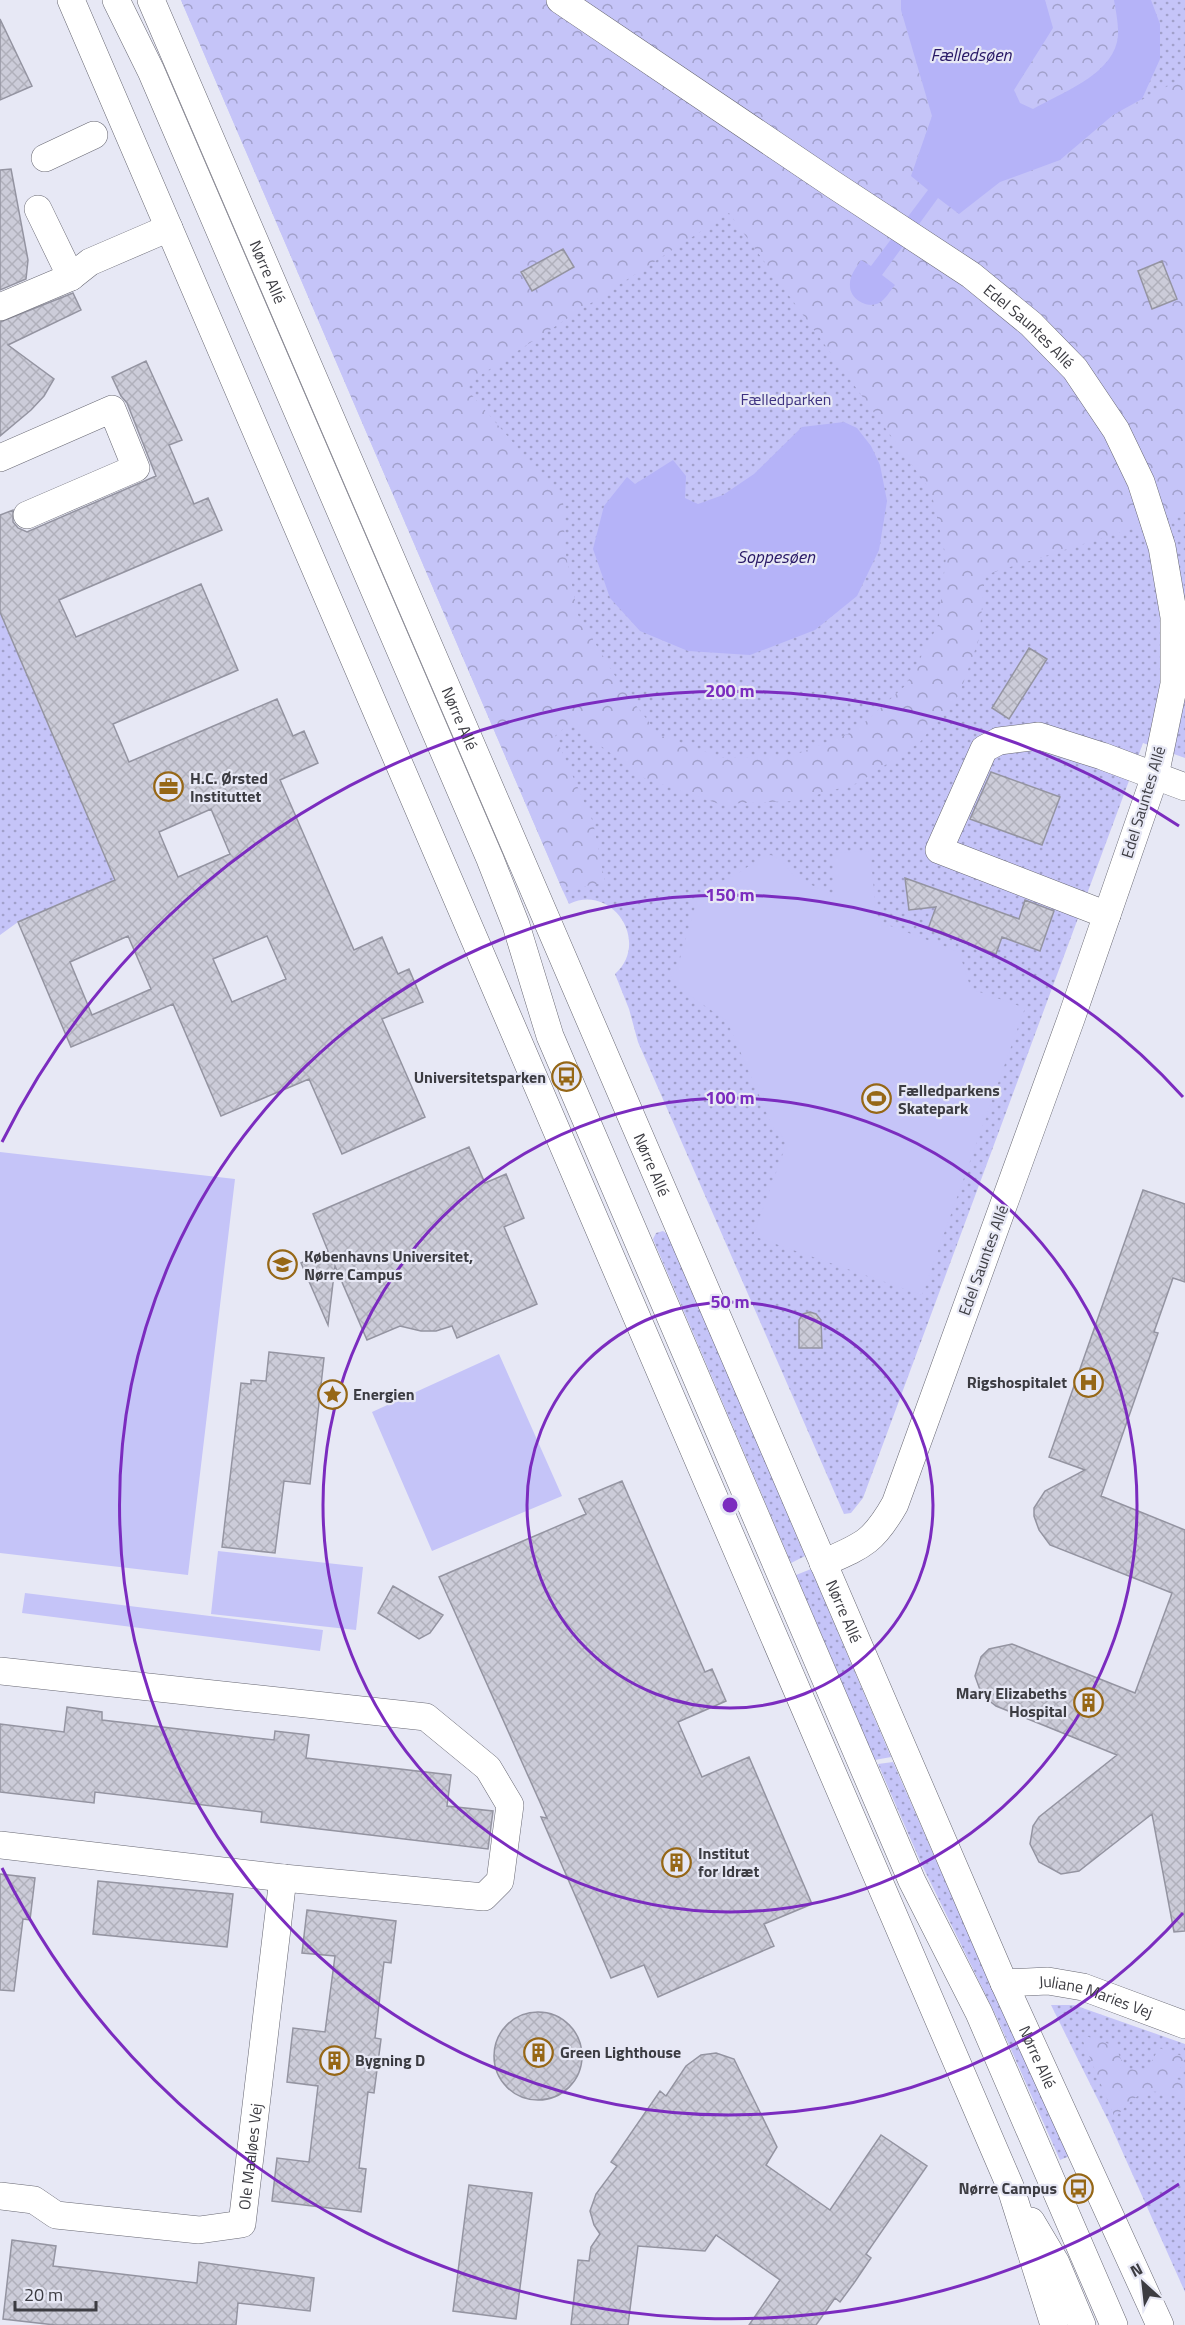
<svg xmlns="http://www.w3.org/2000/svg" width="1185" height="2325" viewBox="0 0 1185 2325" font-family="'Titillium Web',sans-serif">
	<defs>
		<pattern id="grass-dots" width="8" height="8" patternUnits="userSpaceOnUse" patternTransform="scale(1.5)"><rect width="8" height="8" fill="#c5c4f8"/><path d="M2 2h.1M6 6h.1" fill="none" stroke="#a1a0ca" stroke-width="1.8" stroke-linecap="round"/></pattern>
		<pattern id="forest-crowns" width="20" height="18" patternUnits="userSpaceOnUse" patternTransform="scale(1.5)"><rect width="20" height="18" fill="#c5c4f8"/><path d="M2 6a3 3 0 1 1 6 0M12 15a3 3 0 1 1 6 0" fill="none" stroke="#a1a0ca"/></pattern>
		<pattern id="building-cross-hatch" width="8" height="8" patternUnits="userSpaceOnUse" patternTransform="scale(1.5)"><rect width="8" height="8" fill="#ccccd9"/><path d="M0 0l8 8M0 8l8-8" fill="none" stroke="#b0b0bb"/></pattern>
	</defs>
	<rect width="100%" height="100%" fill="#e7e8f5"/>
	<path fill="url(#grass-dots)" d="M181 0H1185V758L1143 743 863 1498 851 1513 844 1514 638 1042 629 1009 615 974C651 942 612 883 569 904L563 891Z
		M0 612 115 880 18 922 0 935Z
		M663 1231 670 1236 805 1556 791 1563 653 1239 656 1233Z
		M811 1569 891 1757 875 1760 796 1575Z
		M893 1762 1004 2015 1072 2155 1060 2160 997 2018 921 1863 878 1764Z
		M1051 2005H1074L1185 2044V2292L1110 2124Z"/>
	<path fill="url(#forest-crowns)" fill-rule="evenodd" d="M181 0H901V10L932 116 911 176 959 214 1000 181 1060 160 1113 115 1185 77V512L985 575 979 639 959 695 920 742 858 783 796 801 719 804 644 778 570 723 555 736 593 822 605 882 563 891ZM729 213 931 491 946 557 938 625 906 685 855 731 792 756 723 758 659 735 623 689 578 615 565 550 563 500 464 386Z
		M1045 0H1114C1116 12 1120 30 1117 42 1109 76 1061 93 1033 110L1020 103 1014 90 1052 28Z
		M1080 2034 1115 2046 1125 2068 1146 2072 1159 2048 1185 2057 1176 2079 1185 2081V2099C1146 2087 1142 2088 1115 2118Z"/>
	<path fill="#c5c4f8" d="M870 851 877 921 959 952 971 989 1025 1008 922 1295 753 1236 786 1145 780 1132 774 1130 727 1021 680 989 670 974 674 971 676 972 698 897 707 888 735 875 763 857 771 855 782 861 794 876 835 897V853Z
		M0 1152 235 1179 188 1575 0 1553Z
		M499 1354 562 1496 432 1551 372 1412Z
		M218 1551 363 1567 356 1630 211 1614Z
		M25 1593 323 1630 320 1651 22 1613Z"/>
	<path fill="#b5b3f8" d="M901 0H1045L1053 28 1014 90 1020 103 1033 109C1061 93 1109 76 1117 42 1120 30 1116 12 1114 0H1151L1160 24V59L1142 99 1113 115 1060 160 1000 182 959 214 938 198 882 275 895 285C890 291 885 300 879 303 867 309 850 299 850 286 849 276 856 268 861 260L871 266 928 190 911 176 932 116 901 10Z
		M844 422 857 428 871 446 880 465 887 501 879 550 857 596 815 630 750 655 688 651 640 631 610 598 593 549 604 506 627 477 635 484 673 460 686 476 685 498 698 504 723 495 754 474 802 427Z"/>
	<path fill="url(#building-cross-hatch)" stroke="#9494a1" stroke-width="1.5" fill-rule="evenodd" d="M0 19 32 86 0 100Z
		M11 169 28 260 26 279 0 290V170Z
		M563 249 574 267 532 291 521 272Z
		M1162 261 1177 299 1152 309 1138 271Z
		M73 293 81 310 8 345 54 379 44 396 31 410 0 436V322Z
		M146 361 182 440 169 445 194 504 208 498 222 530 59 600 76 637 201 584 238 670 113 724 129 762 277 699 293 736 304 731 318 763 280 780 354 950 382 937 398 974 409 969 423 1002 382 1019 425 1117 342 1154 309 1079 221 1116 173 1004 71 1047 18 922 115 880 0 612V515L13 510V522L18 528 27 532 156 476 127 403 121 396 112 377ZM211 809 230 854 178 877 159 832ZM128 936 151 989 92 1015 70 962ZM267 936 286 979 232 1002 213 959Z
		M1029 648 1047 659 1009 719 992 708Z
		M991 772 1060 797 1042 845 970 819Z
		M905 878 1019 919 1025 900 1054 911 1040 951 1002 937 996 954 928 929 936 907 909 910Z
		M469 1147 485 1183 506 1174 524 1218 504 1227 537 1304 457 1338 452 1326 436 1331H421L400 1326 367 1340 335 1266 328 1325 301 1263 328 1251 313 1214Z
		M1143 1190 1185 1204V1282L1173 1278 1154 1332 1158 1333 1101 1496 1185 1530V1931L1174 1932 1152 1814 1079 1871 1061 1874 1039 1862 1030 1844 1033 1826 1039 1817 1117 1755 996 1706 987 1699 980 1690 975 1676 981 1657 989 1649 1012 1644 1135 1693 1172 1593 1050 1545 1039 1530 1034 1516V1508L1045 1491 1085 1470 1049 1457Z
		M810 1312 816 1314 821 1320 822 1348H799V1320L803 1314Z
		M269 1352 324 1358 310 1484 284 1481 275 1553 222 1547 241 1383 251 1384V1380L266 1381Z
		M622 1481 705 1672 712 1669 726 1701 678 1722 702 1777 749 1757 812 1904 764 1924 774 1946 658 1997 644 1965 611 1978 541 1817 547 1818 439 1577 586 1514 579 1499Z
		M393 1586 443 1615 430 1633 419 1639 378 1613Z
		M67 1707 102 1712V1720L274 1740 275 1731 309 1735 306 1758 451 1775 447 1806 493 1811 488 1849 261 1822 262 1812 95 1792 94 1803 0 1792V1724L64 1732Z
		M0 1874 35 1878 30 1920 23 1919 14 1991 0 1990Z
		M98 1881 233 1894 227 1947 93 1934Z
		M307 1910 396 1921 391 1963 384 1962 375 2038 381 2039 374 2093 368 2092 359 2168 366 2169 361 2212 272 2201 277 2158 309 2162 318 2086 287 2082 293 2028 325 2032 335 1956 302 1953Z
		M494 2056a44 44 0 1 1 88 0a44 44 0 1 1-88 0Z
		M716 2053 734 2059 777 2147 766 2165 830 2210 881 2135 927 2166 866 2254 871 2258 854 2283 840 2302 835 2298 816 2325H749L780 2280 716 2235 705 2251 638 2246 628 2325H571L578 2260 589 2261 591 2247 600 2234 594 2225 590 2211 596 2194 617 2166 611 2162 660 2091 666 2096 686 2066 701 2055Z
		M469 2185 532 2193 516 2319 453 2311Z
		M12 2240 56 2246 53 2266 197 2283 199 2262 314 2278 310 2311 238 2303 236 2325H55L3 2319Z"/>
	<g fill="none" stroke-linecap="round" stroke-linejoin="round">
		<defs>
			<g id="minor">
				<path d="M71 0 1010 2186 1054 2325"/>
				<path d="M116 0 151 71 490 859 516 925 550 1036 912 1881 979 2013 1114 2325"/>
				<path id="s1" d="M151 0 1004 1983 1160 2325"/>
				<path id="s2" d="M560 0 834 185 971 275 1031 324 1075 369 1116 430 1141 482 1162 547 1174 617V684L1155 776 1071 1019 895 1504C873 1543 862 1546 823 1563"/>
				<path d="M45 158 94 135"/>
				<path d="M38 209 71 277"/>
				<path d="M0 307 71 277 90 262 169 228"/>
				<path d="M0 458 112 409 136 468 27 515"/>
				<path d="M1107 915 939 850 984 749 999 741 1039 736 1102 756 1185 787"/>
				<path d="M0 1671 426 1717 488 1768 510 1805 500 1881 484 1897 283 1878 0 1845"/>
				<path id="s3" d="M1004 1983 1048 1981 1083 1987 1185 2025"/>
				<path id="s4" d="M0 2196 34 2200 56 2215 199 2230 242 2224 283 1878"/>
				<path d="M1031 2221 1056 2263 1082 2325"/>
			</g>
		</defs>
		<use href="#minor" stroke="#676772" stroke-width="28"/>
		<use href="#minor" stroke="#fff" stroke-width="27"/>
	</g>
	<g fill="none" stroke="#7b2cbf" stroke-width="3">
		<circle cx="730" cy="1505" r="203"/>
		<circle cx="730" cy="1505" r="407"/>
		<path d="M1183 1913A610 610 0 1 1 1183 1097"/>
		<path d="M1179 2184A814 814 0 0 1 2 1868M2 1142A814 814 0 0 1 1179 826"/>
	</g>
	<defs>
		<symbol id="office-ring" viewBox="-11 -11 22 22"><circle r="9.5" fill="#e7e8f5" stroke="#966716" stroke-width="1.5"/><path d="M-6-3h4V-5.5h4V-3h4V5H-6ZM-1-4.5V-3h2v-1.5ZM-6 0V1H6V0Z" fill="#966716"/></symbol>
		<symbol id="bus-ring" viewBox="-11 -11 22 22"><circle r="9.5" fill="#e7e8f5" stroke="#966716" stroke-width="1.5"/><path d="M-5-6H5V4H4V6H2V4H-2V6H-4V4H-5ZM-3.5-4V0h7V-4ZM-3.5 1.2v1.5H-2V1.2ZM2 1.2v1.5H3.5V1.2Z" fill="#966716"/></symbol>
		<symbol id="stadium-ring" viewBox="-11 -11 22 22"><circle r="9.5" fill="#e7e8f5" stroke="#966716" stroke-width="1.5"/><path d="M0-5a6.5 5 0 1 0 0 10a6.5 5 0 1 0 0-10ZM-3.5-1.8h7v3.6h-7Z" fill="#966716"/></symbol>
		<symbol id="university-ring" viewBox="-11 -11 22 22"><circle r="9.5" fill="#e7e8f5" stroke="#966716" stroke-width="1.5"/><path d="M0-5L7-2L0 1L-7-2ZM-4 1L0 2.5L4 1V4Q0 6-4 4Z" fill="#966716"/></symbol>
		<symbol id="hospital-ring" viewBox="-11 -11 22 22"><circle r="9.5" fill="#e7e8f5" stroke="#966716" stroke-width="1.5"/><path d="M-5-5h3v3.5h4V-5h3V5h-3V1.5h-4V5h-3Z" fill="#966716"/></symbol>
		<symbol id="sight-ring" viewBox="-11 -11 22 22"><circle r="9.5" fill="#e7e8f5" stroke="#966716" stroke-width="1.5"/><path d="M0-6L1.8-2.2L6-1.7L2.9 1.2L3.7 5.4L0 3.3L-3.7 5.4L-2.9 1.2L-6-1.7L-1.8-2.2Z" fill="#966716"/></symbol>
		<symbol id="building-ring" viewBox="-11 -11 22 22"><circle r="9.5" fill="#e7e8f5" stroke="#966716" stroke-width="1.5"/><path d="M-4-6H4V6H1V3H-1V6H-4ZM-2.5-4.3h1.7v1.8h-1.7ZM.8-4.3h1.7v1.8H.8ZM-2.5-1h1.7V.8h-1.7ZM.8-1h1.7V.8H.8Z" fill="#966716"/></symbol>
	</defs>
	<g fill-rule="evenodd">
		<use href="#office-ring" x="152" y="770" width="33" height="33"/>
		<use href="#bus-ring" x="550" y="1060" width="33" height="33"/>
		<use href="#stadium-ring" x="860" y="1082" width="33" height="33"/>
		<use href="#university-ring" x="266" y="1248" width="33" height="33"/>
		<use href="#hospital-ring" x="1072" y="1366" width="33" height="33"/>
		<use href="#sight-ring" x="316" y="1378" width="33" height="33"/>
		<use href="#building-ring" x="1072" y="1686" width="33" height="33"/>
		<use href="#building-ring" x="660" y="1846" width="33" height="33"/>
		<use href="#building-ring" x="522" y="2036" width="33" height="33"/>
		<use href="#building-ring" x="318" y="2044" width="33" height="33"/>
		<use href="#bus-ring" x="1062" y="2172" width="33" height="33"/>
	</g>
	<g text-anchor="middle" stroke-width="4.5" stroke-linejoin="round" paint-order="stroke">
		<g font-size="16" fill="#3c3c42" stroke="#e7e8f5">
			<text dy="6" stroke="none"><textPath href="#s1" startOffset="296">Nørre Allé</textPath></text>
			<text dy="6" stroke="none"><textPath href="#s2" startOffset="572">Edel Sauntes Allé</textPath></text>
			<text dy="6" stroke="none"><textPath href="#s1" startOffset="782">Nørre Allé</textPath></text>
			<text transform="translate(1143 802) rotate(-73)" y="6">Edel Sauntes Allé</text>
			<text dy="6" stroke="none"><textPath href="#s1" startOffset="1268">Nørre Allé</textPath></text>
			<text transform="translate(983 1260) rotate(-70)" y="6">Edel Sauntes Allé</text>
			<text dy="6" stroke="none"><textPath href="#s1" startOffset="1754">Nørre Allé</textPath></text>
			<text dy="6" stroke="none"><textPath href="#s3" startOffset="94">Juliane Maries Vej</textPath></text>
			<text dy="6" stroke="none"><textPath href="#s1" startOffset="2240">Nørre Allé</textPath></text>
			<text dy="6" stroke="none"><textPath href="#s4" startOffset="316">Ole Maaløes Vej</textPath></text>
		</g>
		<g font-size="16" fill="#3e3281" stroke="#e7e8f5">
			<text x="786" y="405">Fælledparken</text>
		</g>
		<g font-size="16" font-weight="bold" fill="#3c3c42" stroke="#e7e8f5" text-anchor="start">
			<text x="190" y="784">H.C. Ørsted<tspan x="190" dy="18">Instituttet</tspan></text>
			<text x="546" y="1083" text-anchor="end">Universitetsparken</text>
			<text x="898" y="1096">Fælledparkens<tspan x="898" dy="18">Skatepark</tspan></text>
			<text x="304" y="1262">Københavns Universitet,<tspan x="304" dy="18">Nørre Campus</tspan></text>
			<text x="1067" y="1388" text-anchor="end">Rigshospitalet</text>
			<text x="353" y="1400">Energien</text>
			<text x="1067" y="1699" text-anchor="end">Mary Elizabeths<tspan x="1067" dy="18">Hospital</tspan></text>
			<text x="698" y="1859">Institut<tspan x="698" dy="18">for Idræt</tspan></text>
			<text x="560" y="2058">Green Lighthouse</text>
			<text x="355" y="2066">Bygning D</text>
			<text x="1057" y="2194" text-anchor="end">Nørre Campus</text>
		</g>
		<g font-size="18" font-style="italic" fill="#291966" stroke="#e7e8f5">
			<text x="971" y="61">Fælledsøen</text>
			<text x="776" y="563">Soppesøen</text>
		</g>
	</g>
	<circle cx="730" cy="1505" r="9" fill="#7b2cbf" stroke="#e7e8f5" stroke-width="3"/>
	<g font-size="18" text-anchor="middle" font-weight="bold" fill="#7b2cbf" stroke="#e7e8f5" stroke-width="4.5" stroke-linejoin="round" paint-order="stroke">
		<text x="730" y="697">200 m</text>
		<text x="730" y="901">150 m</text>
		<text x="730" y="1104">100 m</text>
		<text x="730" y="1308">50 m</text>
	</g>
	<g transform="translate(1143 2283) rotate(333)" stroke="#e7e8f5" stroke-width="4.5" paint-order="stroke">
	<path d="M0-4.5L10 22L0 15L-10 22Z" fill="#3c3c42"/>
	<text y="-9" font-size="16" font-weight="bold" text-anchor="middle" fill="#3c3c42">N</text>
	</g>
	<path d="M15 2301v9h81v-9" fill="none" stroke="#3c3c42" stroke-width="3"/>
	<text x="24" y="2301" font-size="18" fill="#3c3c42" stroke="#e7e8f5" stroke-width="4.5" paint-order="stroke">20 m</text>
</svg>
